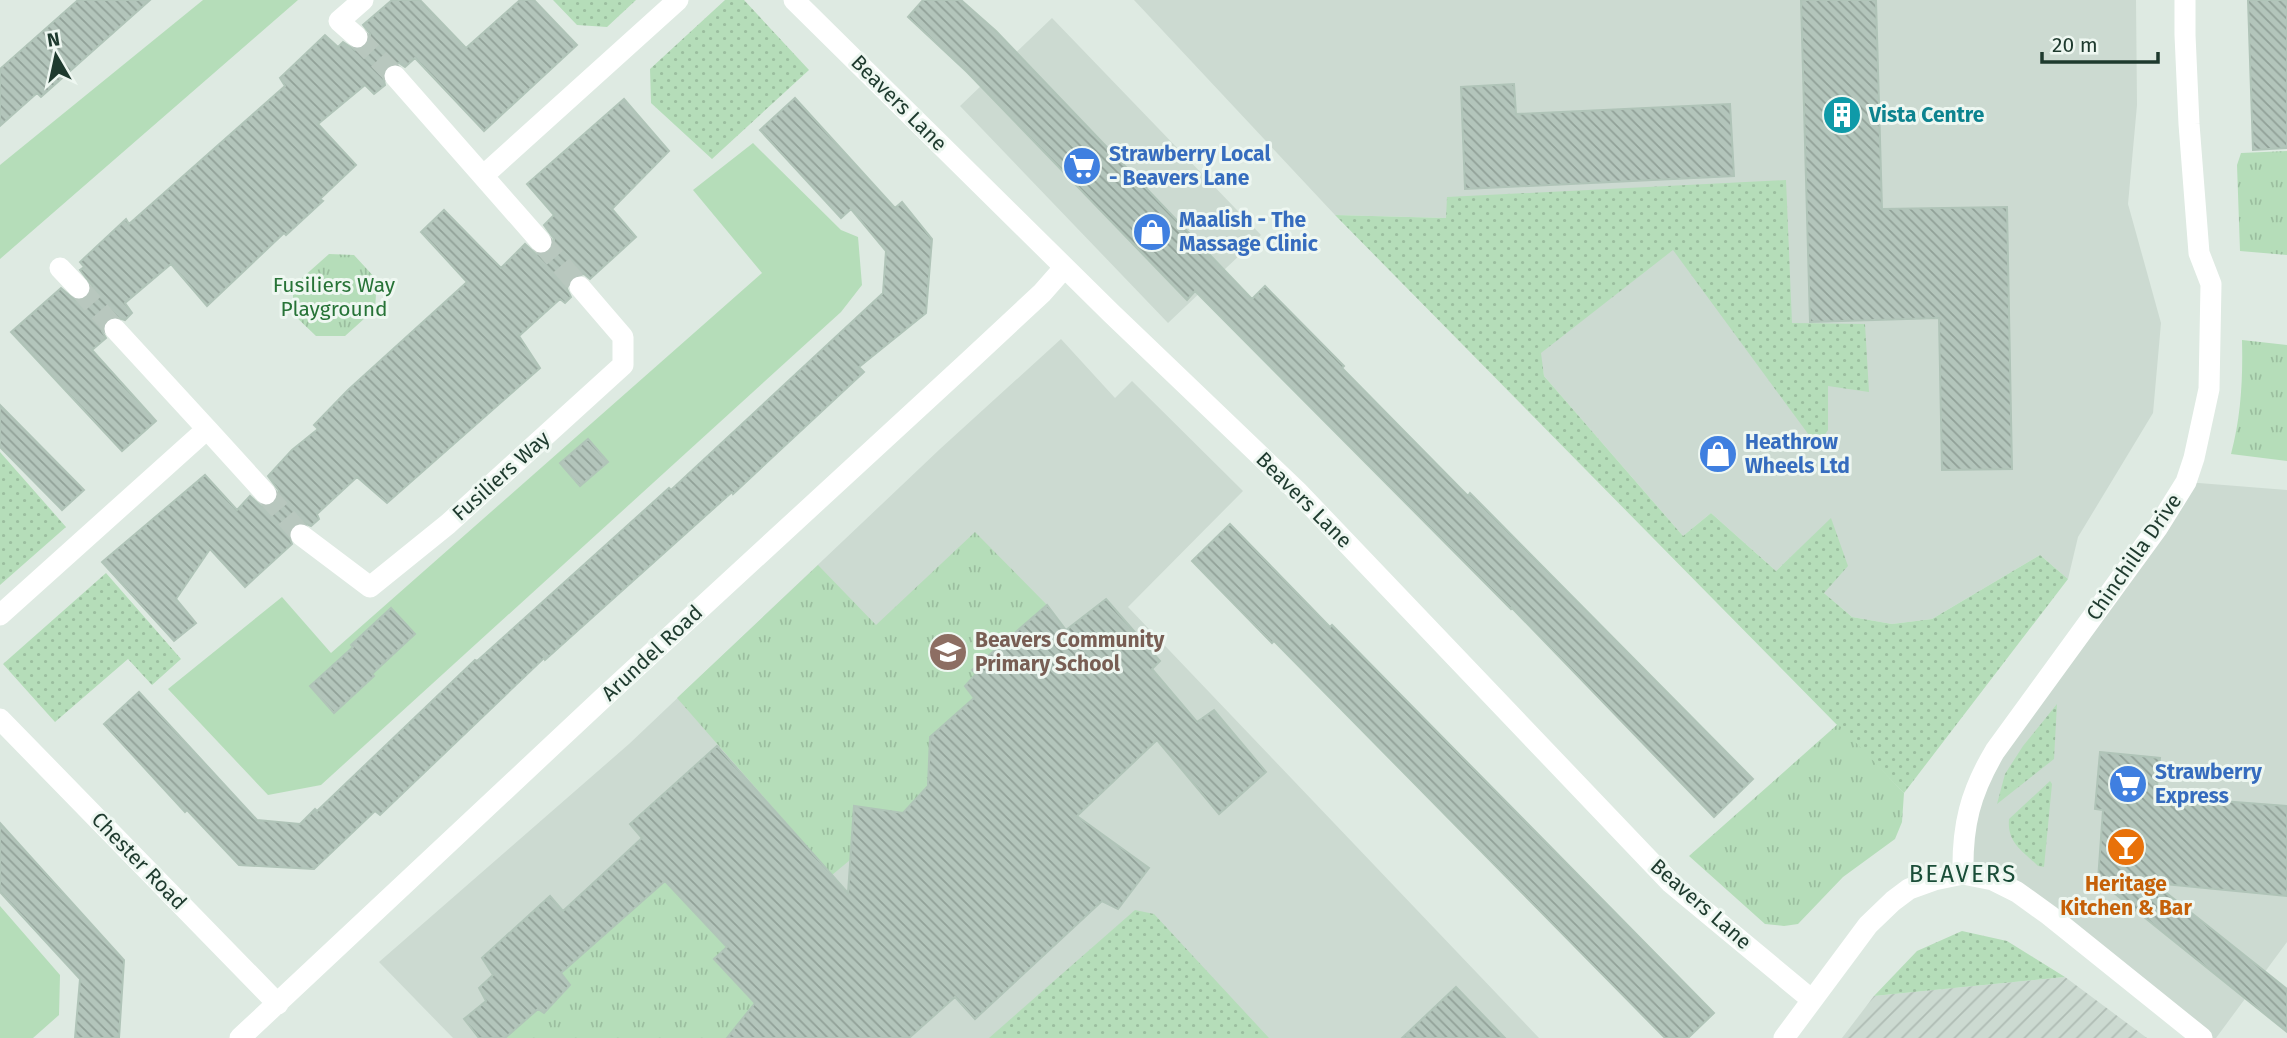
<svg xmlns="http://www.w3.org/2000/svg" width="2287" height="1038" viewBox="0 0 2287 1038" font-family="'Fira Sans',sans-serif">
	<defs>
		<pattern id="industrial-furrows" width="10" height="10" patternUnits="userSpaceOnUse" patternTransform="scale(1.75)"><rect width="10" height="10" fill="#ccdad1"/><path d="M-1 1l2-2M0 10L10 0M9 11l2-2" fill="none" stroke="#afbcb4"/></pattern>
		<pattern id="grass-dots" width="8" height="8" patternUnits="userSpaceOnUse" patternTransform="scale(1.75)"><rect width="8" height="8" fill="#b5ddb9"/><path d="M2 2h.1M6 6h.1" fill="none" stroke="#9bbe9f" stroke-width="1.8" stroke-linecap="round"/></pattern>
		<pattern id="park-tufts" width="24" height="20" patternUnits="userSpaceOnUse" patternTransform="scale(1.75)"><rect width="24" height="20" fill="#b5ddb9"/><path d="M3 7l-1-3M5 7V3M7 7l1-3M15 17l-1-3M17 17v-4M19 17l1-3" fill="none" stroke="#9bbe9f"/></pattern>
		<pattern id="building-back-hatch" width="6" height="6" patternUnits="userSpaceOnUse" patternTransform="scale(1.75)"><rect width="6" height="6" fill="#b3c5bb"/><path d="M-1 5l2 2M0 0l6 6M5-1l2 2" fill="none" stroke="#91a198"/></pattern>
	</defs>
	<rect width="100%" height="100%" fill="#deeae2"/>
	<path fill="#ccdad1" d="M1134 0H2136L2137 105 2128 204 2161 323 2153 413 2078 537 2068 579 2040 555 1932 619 1892 624 1852 617 1824 593 1831 519 1776 571 1711 513 1683 536 1544 376 1540 353 1635 279 1447 218 1335 215Z
		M1052 18 1261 235 1168 323 960 106Z
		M1061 339 1115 398 1132 381 1243 491 1128 607 1539 1038H453L379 962 629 744 940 449Z
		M2186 482 2287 490V942L2216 1038H2202L1978 876 1963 843 1972 797Z"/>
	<path fill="url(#industrial-furrows)" d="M2065 977 2147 1038H1842L1874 996Z"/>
	<path fill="url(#grass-dots)" d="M553 0H636L607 27 577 25Z
		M725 0H744L809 70 712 159 651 103 650 69Z
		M1786 180 1792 323 1865 324 1869 392 1828 386V430L1817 446 1673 250 1541 353 1544 376 1683 536 1711 513 1776 571 1831 518 1848 566 1824 593 1852 617 1892 624 1932 619 2040 555 2068 579 1904 793 1335 215 1446 218 1447 197Z
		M0 452 66 527 0 585Z
		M106 573 181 659 152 685 128 659 55 722 3 664Z
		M2057 704 2054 759 1997 804 2005 774 2023 746Z
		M2050 781 2052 784 2044 867 2038 866C2022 850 2007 843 2009 819Z
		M1135 910 1154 914 1269 1038H989Z
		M1962 931 2007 941 2065 977 1874 996 1917 951Z"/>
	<path fill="url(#park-tufts)" d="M2287 151V255L2240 251 2237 165 2241 153Z
		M329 254 354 255 377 280 375 309 345 336H316L293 314V286Z
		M2242 340 2287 345V461L2231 454C2241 417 2243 379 2242 340Z
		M975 532 1047 605 972 670 976 674 965 686 991 719 959 711 930 737 928 786 903 813 854 806 852 839 862 850 832 875 677 698 818 565 876 625Z
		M1838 724 1904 793 1902 822 1895 839 1843 877 1798 924 1784 926 1765 924 1689 856Z
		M665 881 727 947 714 960 774 1024 727 1038H505L538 1009 544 1012 570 986 561 973Z"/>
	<path fill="#b5ddb9" d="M203 0H298L0 259V165Z
		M753 143 841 230 858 237 862 285 841 312 321 785 268 795 168 689 282 597 331 653 762 273 693 190Z
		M0 906 60 975 59 1015 33 1038H0Z"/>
	<path fill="url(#building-back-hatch)" stroke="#b0c4b8" stroke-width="2" d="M78 0H150L41 97 37 93 0 126V69Z
		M392 0H420L466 48 520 0H534L577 45 484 131 415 58 405 67 399 63 387 66 382 72 385 85 374 94 365 85 318 124 356 165 320 199 323 201 286 235 284 233 207 306 171 264 125 303 132 313 125 320 113 316 107 319 103 324 102 331 106 338 92 350 156 421 122 451 11 332 61 288 75 300 81 301 87 298 91 292 92 286 80 270 84 267 80 262 126 219 129 224 285 86 280 78 325 35 338 47 343 42 355 50 366 46 370 40V34L363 25Z
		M923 0H961L996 31 1252 299 1265 286 1344 366 1342 368 1468 496 1470 493 1753 779 1714 817 1512 608 1511 609 1195 291 1187 300 967 72 908 17Z
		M1801 0H1876L1882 209 2007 207 2012 469 1942 470 1939 318 1810 322Z
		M2248 0H2287V148L2253 150Z
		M1514 84 1516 114 1730 104 1734 176 1465 189 1461 87Z
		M795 98 895 208 902 202 932 239 926 313 859 367 864 372 733 494 732 492 545 660 544 658 380 815 375 811 314 869 239 865 187 810 185 812 104 724 139 692 257 820 300 824 315 809 317 811 475 660 477 661 669 488 671 490 883 293 886 251 851 209 841 218 760 130Z
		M624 99 669 151 612 209 636 237 590 279 584 274 572 277 568 282 567 289 571 297 565 303 560 299 519 336 540 368 387 503 357 477 317 514 319 519 311 526 302 522 291 527 288 534 292 544 245 587 210 549 176 599 196 623 174 641 102 562 205 475 237 510 250 496 261 506 268 507 274 504 278 499 279 491 268 476 292 450 318 429 314 425 348 390 467 282 421 232 444 210 501 268 525 244 536 254 543 255 549 252 554 246V239L544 225 554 215 527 184Z
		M0 405 84 490 62 510 0 447Z
		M588 439 608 462 580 486 560 463Z
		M1230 524 1330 627 1332 625 1714 1013 1688 1038H1665L1274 641 1272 643 1192 561Z
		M1106 599 1160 661 1152 669 1197 722 1214 710 1266 772 1219 814 1157 740 1077 816 1149 868 1118 909 1102 901 975 1019 955 997 909 1038H727L755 1003 714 959 727 947 665 881 561 973 570 985 544 1013 538 1009 505 1038H479L464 1019 486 1001 479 988 493 975 482 958 550 896 563 911 642 838 630 824 717 746 848 893 854 806 903 813 928 786 930 737 974 698 965 686 976 674 972 670 1047 605 1066 630Z
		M391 608 415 634 372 674 374 676 334 713 310 686 353 647 351 645Z
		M2100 752 2160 758 2156 796 2287 806V896L2154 883 2287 989V1032L2098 880 2103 810 2095 809Z
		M0 823 124 960 119 1038H75L80 979 0 892Z
		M1456 987 1505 1038H1402Z"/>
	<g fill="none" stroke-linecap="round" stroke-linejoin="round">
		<path stroke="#b8c7be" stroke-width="21" stroke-dasharray="21 10" stroke-linecap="butt" d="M357 37 395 76
			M541 242 580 287
			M79 288 115 329
			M266 494 301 535"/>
		<path stroke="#fff" stroke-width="21" d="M794 0 1111 313 1297 491 1671 883 1812 1000
			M357 37 339 21 363 0
			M395 76 483 176
			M541 242 483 176 678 0
			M60 268 79 288
			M115 329 207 429
			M301 535 370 587 448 524 623 365V337L580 287
			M0 615 207 429 266 494
			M0 719 278 1004
			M1963 874C1962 826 1970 793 1995 751L2158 527 2186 482 2194 458 2209 389 2211 284 2199 253 2189 124 2185 35V0
			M240 1038 602 699 969 361 1042 293 1064 268
			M1784 1038 1868 925 1893 901 1909 889 1934 880 1963 874 1993 880 2017 892 2049 915 2202 1038"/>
	</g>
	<defs>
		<symbol id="building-disc" viewBox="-11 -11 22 22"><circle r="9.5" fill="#0f9aa8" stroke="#eef7f1"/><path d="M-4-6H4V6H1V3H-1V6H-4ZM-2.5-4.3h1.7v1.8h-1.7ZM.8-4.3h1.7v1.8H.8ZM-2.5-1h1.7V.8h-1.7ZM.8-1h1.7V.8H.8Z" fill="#fff"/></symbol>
		<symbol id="supermarket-disc" viewBox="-11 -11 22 22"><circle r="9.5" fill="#3f7fe0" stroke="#eef7f1"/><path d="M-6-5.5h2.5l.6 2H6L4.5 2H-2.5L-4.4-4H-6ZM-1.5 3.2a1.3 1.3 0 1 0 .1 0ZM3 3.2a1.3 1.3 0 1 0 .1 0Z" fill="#fff"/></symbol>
		<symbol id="shop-disc" viewBox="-11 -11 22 22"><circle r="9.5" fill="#3f7fe0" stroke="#eef7f1"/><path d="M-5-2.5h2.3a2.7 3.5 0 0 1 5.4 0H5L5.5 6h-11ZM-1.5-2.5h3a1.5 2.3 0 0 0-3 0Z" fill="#fff"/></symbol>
		<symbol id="school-disc" viewBox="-11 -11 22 22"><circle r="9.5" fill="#8d6e63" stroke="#eef7f1"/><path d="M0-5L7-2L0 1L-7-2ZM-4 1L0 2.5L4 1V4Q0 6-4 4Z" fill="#fff"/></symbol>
		<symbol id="bar-disc" viewBox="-11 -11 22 22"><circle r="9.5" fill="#e8710a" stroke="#eef7f1"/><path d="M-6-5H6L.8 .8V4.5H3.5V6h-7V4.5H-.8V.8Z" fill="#fff"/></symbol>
	</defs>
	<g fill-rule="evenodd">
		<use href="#building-disc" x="1820" y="93" width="44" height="44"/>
		<use href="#supermarket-disc" x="1060" y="144" width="44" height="44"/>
		<use href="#shop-disc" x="1130" y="210" width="44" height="44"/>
		<use href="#shop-disc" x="1696" y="432" width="44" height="44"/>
		<use href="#school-disc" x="926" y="630" width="44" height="44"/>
		<use href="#supermarket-disc" x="2106" y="762" width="44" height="44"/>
		<use href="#bar-disc" x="2104" y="825" width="44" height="44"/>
	</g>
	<g text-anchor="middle" stroke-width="6" stroke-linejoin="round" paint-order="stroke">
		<g font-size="21" fill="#1e3a2e" stroke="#eef7f1">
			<text transform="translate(899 103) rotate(45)" y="7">Beavers Lane</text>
			<text transform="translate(501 476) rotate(-42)" y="7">Fusiliers Way</text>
			<text transform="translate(1304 500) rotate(45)" y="7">Beavers Lane</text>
			<text transform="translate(2134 557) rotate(-55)" y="7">Chinchilla Drive</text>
			<text transform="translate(652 653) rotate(-43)" y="7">Arundel Road</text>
			<text transform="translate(139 861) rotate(46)" y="7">Chester Road</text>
			<text transform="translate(1701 904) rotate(41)" y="7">Beavers Lane</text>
		</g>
		<g font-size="21" font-weight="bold" fill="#0d838f" stroke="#eef7f1" text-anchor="start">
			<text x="1869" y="122">Vista Centre</text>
		</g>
		<g font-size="21" font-weight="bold" fill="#366cbe" stroke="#eef7f1" text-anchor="start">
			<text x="1109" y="161">Strawberry Local<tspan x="1109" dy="24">- Beavers Lane</tspan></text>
			<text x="1179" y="227">Maalish - The<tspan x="1179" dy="24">Massage Clinic</tspan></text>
			<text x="1745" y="449">Heathrow<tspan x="1745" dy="24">Wheels Ltd</tspan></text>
			<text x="2155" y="779">Strawberry<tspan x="2155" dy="24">Express</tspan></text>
		</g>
		<g font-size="21" fill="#277337" stroke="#eef7f1">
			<text x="334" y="292">Fusiliers Way<tspan x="334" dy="24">Playground</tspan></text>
		</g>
		<g font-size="21" font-weight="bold" fill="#785e54" stroke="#eef7f1" text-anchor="start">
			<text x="975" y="647">Beavers Community<tspan x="975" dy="24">Primary School</tspan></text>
		</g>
		<g font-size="21" font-weight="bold" fill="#c56008" stroke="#eef7f1">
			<text x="2126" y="891">Heritage<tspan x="2126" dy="24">Kitchen &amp; Bar</tspan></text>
		</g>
		<g font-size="24" letter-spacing="2" fill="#1a4d38" stroke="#eef7f1">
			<text x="1963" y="882">BEAVERS</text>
		</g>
	</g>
	<g transform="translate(56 56) rotate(351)" stroke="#eef7f1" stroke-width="5" paint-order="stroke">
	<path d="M0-5L12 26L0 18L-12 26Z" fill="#1e3a2e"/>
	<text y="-10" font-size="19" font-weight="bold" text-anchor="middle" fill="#1e3a2e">N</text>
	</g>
	<path d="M2042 52v10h116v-10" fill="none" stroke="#1e3a2e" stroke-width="3.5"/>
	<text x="2052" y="52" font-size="21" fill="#1e3a2e" stroke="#eef7f1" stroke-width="5" paint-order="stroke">20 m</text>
</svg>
